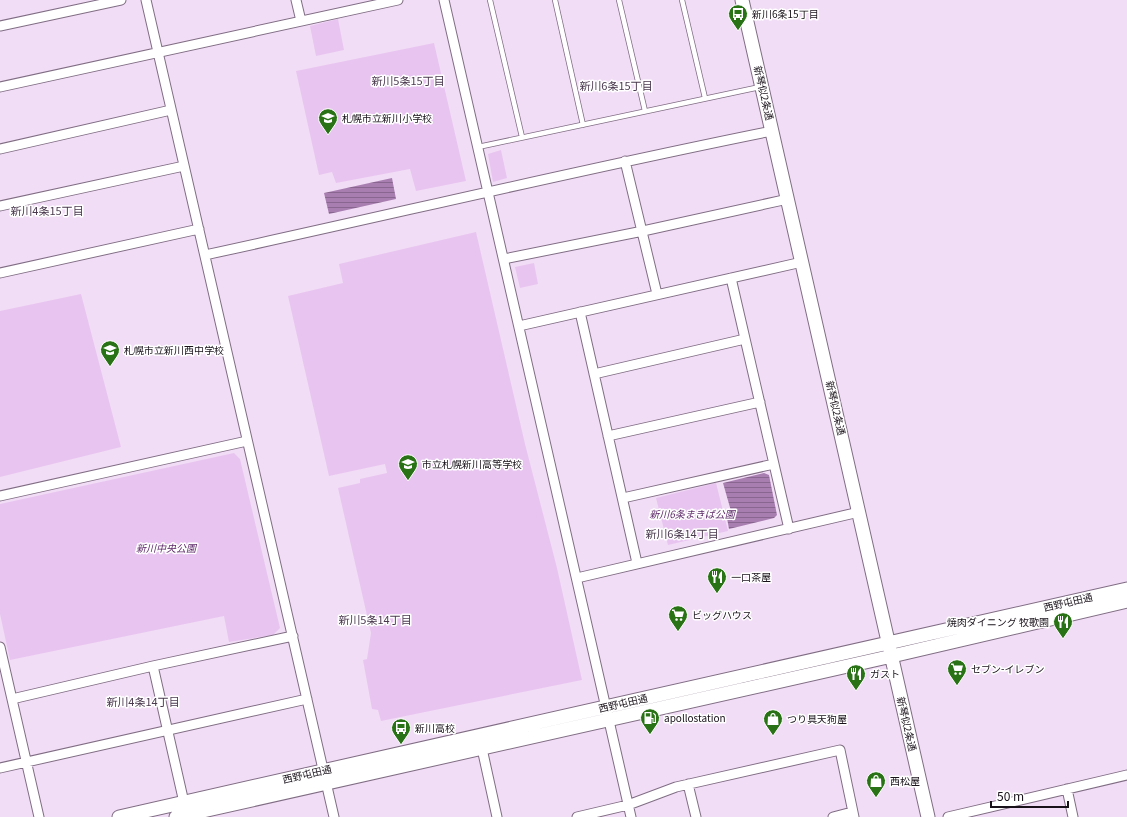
<svg xmlns="http://www.w3.org/2000/svg" width="1127" height="817" viewBox="0 0 1127 817" font-family="Georgia,'Noto Sans JP',serif">
	<defs>
		<pattern id="water-rules" width="6" height="5" patternUnits="userSpaceOnUse"><rect width="6" height="5" fill="#a87eb1"/><path d="M0 2.5h6" fill="none" stroke="#88668f"/></pattern>
	</defs>
	<rect width="100%" height="100%" fill="#f2ddf6"/>
	<path fill="#e8c5f0" d="M338 19 344 50 316 56 310 26Z
		M434 43 466 181 416 191 410 169 336 183 332 172 319 175 296 71Z
		M501 150 507 178 493 182 488 154Z
		M476 232 525 444 557 568 582 680 381 721 378 710 372 709 363 660 367 659 371 633 338 488 360 483V479L387 473 385 464 329 476 288 296 343 283 339 264Z
		M534 263 538 284 520 288 515 267Z
		M81 294 121 447 0 477V311Z
		M234 453 240 459 280 628 273 635 229 642 224 616 10 660 0 614V504Z
		M716 483 728 531 668 545 656 498Z"/>
	<path fill="url(#water-rules)" d="M392 178 396 199 329 214 324 193Z
		M764 473 769 475 777 515 774 518 729 529 727 518H733L723 483Z"/>
	<g fill="none" stroke-linecap="round" stroke-linejoin="round">
		<defs>
			<path id="lane" d="M490 0 522 137
				M555 0 583 125
				M619 0 645 111
				M682 0 705 98
				M478 147 760 87"/>
			<path id="street" d="M146 0 334 817
				M296 0 301 21
				M444 0 631 817
				M0 26 121 0
				M0 87 398 0
				M0 149 171 110
				M625 161 657 294
				M0 206 184 166
				M205 255C394 214 582 169 772 131
				M504 259 643 231 788 199
				M0 273 199 229
				M731 278 789 529
				M580 312 637 563
				M519 326 802 262
				M594 374 745 339
				M608 436 760 402
				M0 496 247 441
				M623 498 774 464
				M577 578 859 512
				M0 647 39 817
				M153 666 185 807
				M12 699 153 666 293 636
				M481 744 497 817
				M0 768 307 699
				M688 784 696 817
				M1067 789 1073 817
				M577 817 628 805 676 787 840 750 854 817
				M833 817 852 812
				M948 817 1127 775"/>
			<path id="secondary" d="M742 0 928 817
				M119 817 1127 589
				M176 817 892 656 1127 601"/>
		</defs>
		<use href="#lane" stroke="#806d84" stroke-width="6"/>
		<use href="#street" stroke="#806d84" stroke-width="11"/>
		<use href="#secondary" stroke="#806d84" stroke-width="15"/>
		<use href="#lane" stroke="#fff" stroke-width="4.5"/>
		<use href="#street" stroke="#fff" stroke-width="9"/>
		<use href="#secondary" stroke="#fff" stroke-width="13"/>
	</g>
	<defs>
		<symbol id="bus-pin" viewBox="-11 -11 22 30"><path d="M0 17L-7.5 6A9.5 9.5 0 1 1 7.5 6Z" fill="#297316" stroke="#fff"/><path d="M-5-6H5V4H4V6H2V4H-2V6H-4V4H-5ZM-3.5-4V0h7V-4ZM-3.5 1.2v1.5H-2V1.2ZM2 1.2v1.5H3.5V1.2Z" fill="#fff"/></symbol>
		<symbol id="school-pin" viewBox="-11 -11 22 30"><path d="M0 17L-7.5 6A9.5 9.5 0 1 1 7.5 6Z" fill="#297316" stroke="#fff"/><path d="M0-5L7-2L0 1L-7-2ZM-4 1L0 2.5L4 1V4Q0 6-4 4Z" fill="#fff"/></symbol>
		<symbol id="restaurant-pin" viewBox="-11 -11 22 30"><path d="M0 17L-7.5 6A9.5 9.5 0 1 1 7.5 6Z" fill="#297316" stroke="#fff"/><path d="M-5-6h1v4h1v-4h1v4h1v-4h1v5L-1.5 .5V6h-2V.5L-5-1ZM5-6V6H3V1.5H1.5Q1.5-4 5-6Z" fill="#fff"/></symbol>
		<symbol id="supermarket-pin" viewBox="-11 -11 22 30"><path d="M0 17L-7.5 6A9.5 9.5 0 1 1 7.5 6Z" fill="#297316" stroke="#fff"/><path d="M-6-5.5h2.5l.6 2H6L4.5 2H-2.5L-4.4-4H-6ZM-1.5 3.2a1.3 1.3 0 1 0 .1 0ZM3 3.2a1.3 1.3 0 1 0 .1 0Z" fill="#fff"/></symbol>
		<symbol id="fuel-pin" viewBox="-11 -11 22 30"><path d="M0 17L-7.5 6A9.5 9.5 0 1 1 7.5 6Z" fill="#297316" stroke="#fff"/><path d="M-5.5-6h7V0h2V4h1.3V-2.5L3-4.5l.8-.8L6-3V5H2.5V1h-1V6h-7ZM-4.2-4.7v3.2H.2V-4.7Z" fill="#fff"/></symbol>
		<symbol id="shop-pin" viewBox="-11 -11 22 30"><path d="M0 17L-7.5 6A9.5 9.5 0 1 1 7.5 6Z" fill="#297316" stroke="#fff"/><path d="M-5-2.5h2.3a2.7 3.5 0 0 1 5.4 0H5L5.5 6h-11ZM-1.5-2.5h3a1.5 2.3 0 0 0-3 0Z" fill="#fff"/></symbol>
	</defs>
	<g fill-rule="evenodd">
		<use href="#bus-pin" x="727" y="3" width="22" height="30"/>
		<use href="#school-pin" x="317" y="107" width="22" height="30"/>
		<use href="#school-pin" x="99" y="339" width="22" height="30"/>
		<use href="#school-pin" x="397" y="453" width="22" height="30"/>
		<use href="#restaurant-pin" x="706" y="566" width="22" height="30"/>
		<use href="#supermarket-pin" x="667" y="604" width="22" height="30"/>
		<use href="#restaurant-pin" x="1052" y="611" width="22" height="30"/>
		<use href="#supermarket-pin" x="946" y="658" width="22" height="30"/>
		<use href="#restaurant-pin" x="845" y="663" width="22" height="30"/>
		<use href="#fuel-pin" x="639" y="707" width="22" height="30"/>
		<use href="#shop-pin" x="762" y="708" width="22" height="30"/>
		<use href="#bus-pin" x="390" y="717" width="22" height="30"/>
		<use href="#shop-pin" x="865" y="770" width="22" height="30"/>
	</g>
	<g text-anchor="middle" stroke-width="3" stroke-linejoin="round" paint-order="stroke">
		<g font-size="10" fill="#181119" stroke="#fff" text-anchor="start">
			<text x="752" y="18">新川6条15丁目</text>
			<text x="342" y="122">札幌市立新川小学校</text>
			<text x="124" y="354">札幌市立新川西中学校</text>
			<text x="422" y="468">市立札幌新川高等学校</text>
			<text x="731" y="581">一口茶屋</text>
			<text x="692" y="619">ビッグハウス</text>
			<text x="1049" y="626" text-anchor="end">焼肉ダイニング 牧歌園</text>
			<text x="971" y="673">セブン-イレブン</text>
			<text x="870" y="678">ガスト</text>
			<text x="664" y="722">apollostation</text>
			<text x="787" y="723">つり具天狗屋</text>
			<text x="415" y="732">新川高校</text>
			<text x="890" y="785">西松屋</text>
		</g>
		<g font-size="10" fill="#181119" stroke="#fff">
			<text transform="translate(764 93) rotate(77)" y="4">新琴似2条通</text>
			<text transform="translate(836 408) rotate(77)" y="4">新琴似2条通</text>
			<text transform="translate(1068 602) rotate(-13)" y="4">西野屯田通</text>
			<text transform="translate(623 703) rotate(-13)" y="4">西野屯田通</text>
			<text transform="translate(907 724) rotate(77)" y="4">新琴似2条通</text>
			<text transform="translate(307 774) rotate(-13)" y="4">西野屯田通</text>
		</g>
		<g font-size="10" font-style="italic" fill="#5e2a6a" stroke="#fff">
			<text x="692" y="518">新川6条まきば公園</text>
			<text x="166" y="552">新川中央公園</text>
		</g>
		<g font-size="11" fill="#4a394e" stroke="#fff">
			<text x="408" y="85">新川5条15丁目</text>
			<text x="616" y="90">新川6条15丁目</text>
			<text x="47" y="215">新川4条15丁目</text>
			<text x="682" y="538">新川6条14丁目</text>
			<text x="375" y="624">新川5条14丁目</text>
			<text x="143" y="706">新川4条14丁目</text>
		</g>
	</g>
	<path d="M991 801v6h77v-6" fill="none" stroke="#181119" stroke-width="2"/>
	<text x="997" y="801" font-size="12" fill="#181119" stroke="#ffffff" stroke-width="3" paint-order="stroke">50 m</text>
</svg>
